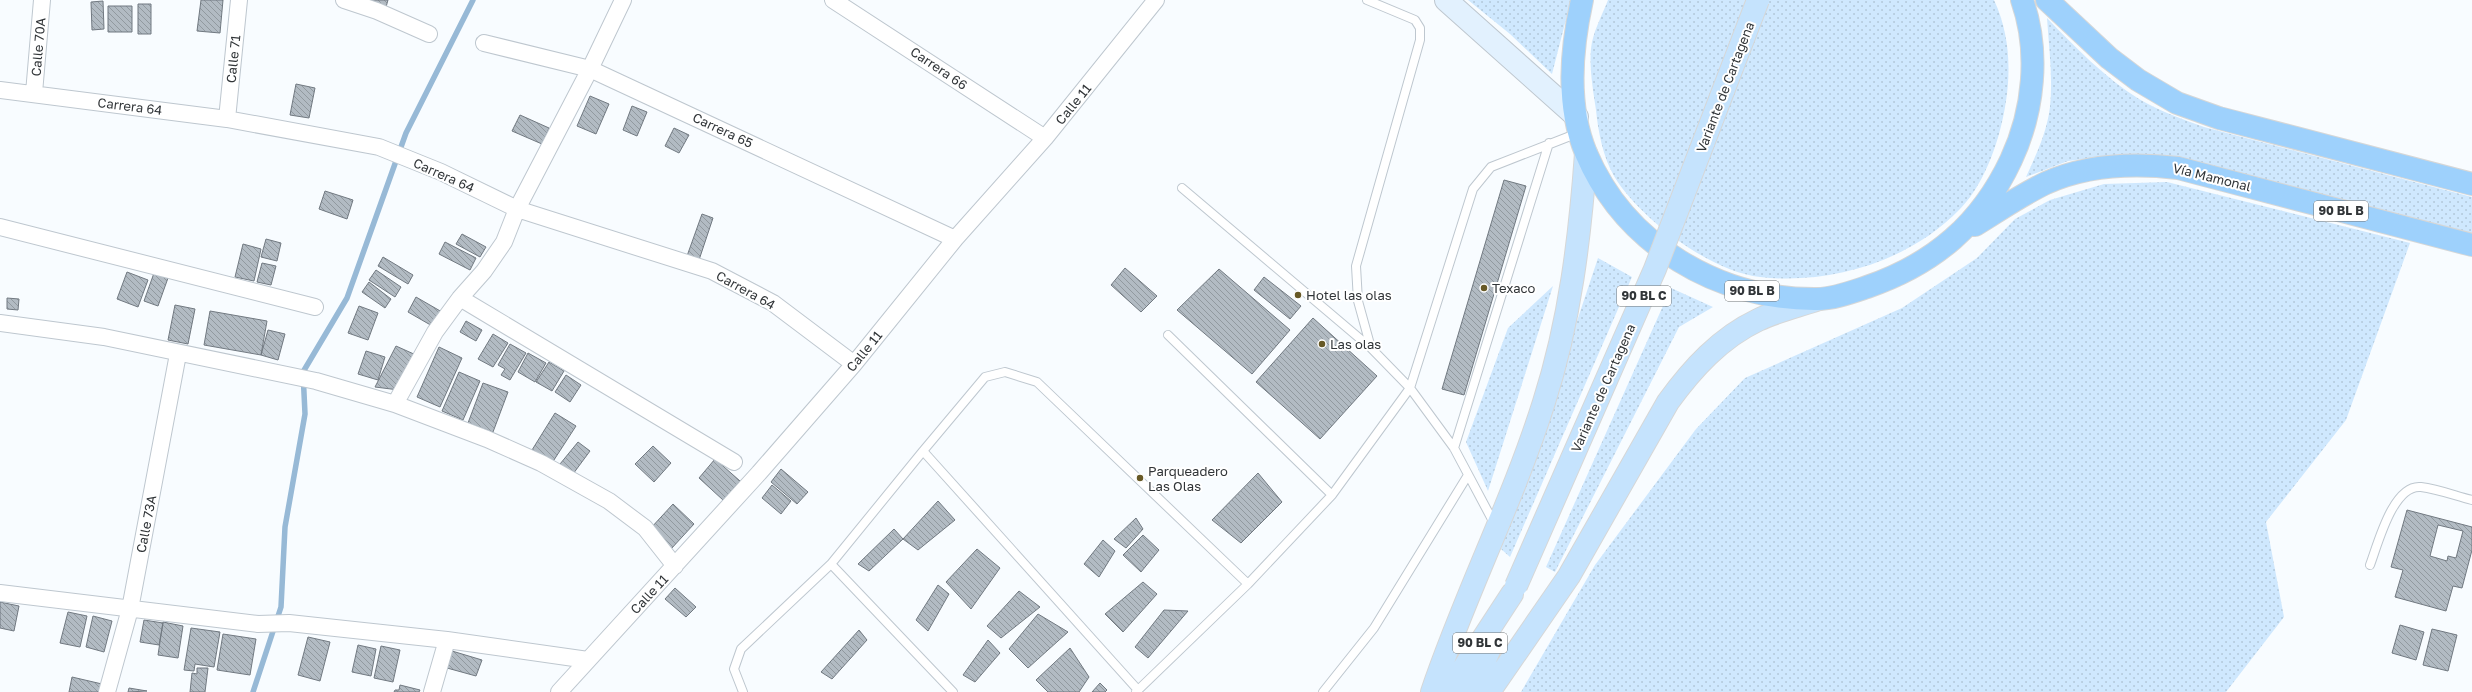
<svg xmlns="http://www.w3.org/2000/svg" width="2472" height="692" viewBox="0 0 2472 692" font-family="'Golos Text',sans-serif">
	<defs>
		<pattern id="grass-dots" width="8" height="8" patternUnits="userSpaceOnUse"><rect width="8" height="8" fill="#cfe8fe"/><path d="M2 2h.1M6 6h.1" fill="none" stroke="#b2c8da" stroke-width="1.8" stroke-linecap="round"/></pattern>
		<pattern id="building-back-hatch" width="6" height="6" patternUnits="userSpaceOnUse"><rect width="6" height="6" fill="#b2bbc3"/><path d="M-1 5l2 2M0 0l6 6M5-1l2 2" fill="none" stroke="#91999f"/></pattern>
	</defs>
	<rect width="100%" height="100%" fill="#f8fcff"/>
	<path fill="url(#grass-dots)" d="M1468 0H1571L1552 74 1510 34Z
		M1608 0H1994C2014 43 2011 90 1999 134 1992 159 1979 190 1960 209 1910 261 1831 285 1760 277 1711 272 1639 218 1614 176 1603 157 1598 131 1596 110 1593 89 1588 63 1592 42 1595 28 1603 13 1608 0Z
		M2047 18C2075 47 2104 77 2139 99 2159 111 2182 119 2204 127L2472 197V233L2159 155H2114L2068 161 2026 177C2036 155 2047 132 2050 107 2053 78 2049 48 2047 18Z
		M2167 182 2410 243 2346 420 2266 522 2284 617 2226 692H1521L1595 565 1696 429 1745 378 1902 308 1977 258 2015 219 2050 200 2104 184Z
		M1598 258 1632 277 1510 557 1501 549Z
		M1553 286 1488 491 1466 442 1508 328Z
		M1671 288 1713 307 1679 327 1555 572 1546 567Z"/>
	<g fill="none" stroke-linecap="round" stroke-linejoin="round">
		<path stroke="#97b9d6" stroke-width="5.5" d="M253 692 281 607 285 527 305 414 303 372 347 298 406 133 473 0"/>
	</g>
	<path fill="url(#building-back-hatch)" stroke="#717981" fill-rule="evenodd" d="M201 0H223L220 33 197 31Z
		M363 0H388L386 7Z
		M103 1 104 29 92 30 91 2Z
		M138 4H151V34H138Z
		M108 6H132V32H108Z
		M296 84 315 88 309 118 290 115Z
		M590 96 609 104 596 134 577 126Z
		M632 106 647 112 637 136 623 130Z
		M520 115 549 128 542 144 512 131Z
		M674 128 689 135 679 153 665 146Z
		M1504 180 1526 186 1464 395 1442 389Z
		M325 191 353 200 347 219 319 209Z
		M702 214 713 218 699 260 687 256Z
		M462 234 486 247 480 257 456 244Z
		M266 239 281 243 277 261 261 257Z
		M445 242 476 258 470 270 439 254Z
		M243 244 261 249 254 281 235 277Z
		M383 257 413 275 408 284 378 266Z
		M262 263 276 266 271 285 257 282Z
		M1125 268 1157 296 1141 312 1111 285Z
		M1219 269 1290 330 1252 374 1177 310Z
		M376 270 401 287 395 297 369 280Z
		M127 272 148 280 138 307 117 299Z
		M154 273 168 278 158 306 144 301Z
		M1264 277 1301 306 1290 319 1254 290Z
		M369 282 391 299 385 308 362 292Z
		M416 297 442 312 434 327 408 312Z
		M7 298 19 299 18 310 7 309Z
		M175 305 195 309 188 344 168 340Z
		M359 306 378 313 368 340 348 333Z
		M210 311 267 321 261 355 204 345Z
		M1313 318 1377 376 1320 439 1256 382Z
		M466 321 482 330 476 341 460 332Z
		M268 330 285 334 278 360 261 355Z
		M493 334 508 343 493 367 478 359Z
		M510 344 526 353 510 380 501 375 505 369 498 365Z
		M396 346 416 355 399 390 375 387Z
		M439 347 462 358 440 407 417 397Z
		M366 351 385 357 378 380 358 374Z
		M528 353 546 363 535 382 518 372Z
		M549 362 564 371 552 391 536 382Z
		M459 372 480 381 463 420 442 411Z
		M566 375 581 385 570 402 555 392Z
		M483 383 508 392 493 432 468 423Z
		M555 413 576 426 552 463 532 450Z
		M578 442 590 451 573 474 560 464Z
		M653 446 671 463 654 482 635 464Z
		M715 459 740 481 723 500 699 478Z
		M781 469 808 492 797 504 771 482Z
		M1258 473 1282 502 1241 543 1212 520Z
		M772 485 791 501 781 514 762 498Z
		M938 501 955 520 918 550 903 539Z
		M673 504 694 524 671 549 650 529Z
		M2407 510 2472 527V550L2462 588 2453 586 2446 611 2395 597 2403 570 2391 567ZM2438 525 2463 531 2456 558 2448 556 2447 561 2430 556Z
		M1136 518 1143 529 1126 548 1114 539Z
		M894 529 903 539 869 571 858 564Z
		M1143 535 1159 550 1141 572 1123 555Z
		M1103 540 1115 551 1099 577 1084 564Z
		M977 549 1000 568 971 609 946 582Z
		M1143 582 1157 594 1123 632 1105 614Z
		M938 585 949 594 928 631 916 620Z
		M675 588 696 607 686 617 665 599Z
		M1019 591 1040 607 1001 638 987 626Z
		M0 602 19 606 14 631 0 628Z
		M1164 610 1188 611 1148 658 1135 647Z
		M68 612 87 616 80 647 60 643Z
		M1038 614 1068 632 1028 668 1009 649Z
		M93 616 112 621 104 652 86 647Z
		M144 620 163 623 159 645 140 642Z
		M163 622 183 626 178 658 158 655Z
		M2400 625 2424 632 2416 660 2392 653Z
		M191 628 220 632 214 667 195 664 194 671 184 670Z
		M2432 629 2457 635 2448 671 2423 665Z
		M859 630 867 640 832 679 821 672Z
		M223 634 256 639 250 675 217 670Z
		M308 637 330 642 320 681 298 675Z
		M988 640 1000 653 975 682 963 675Z
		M358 645 376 649 371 676 352 672Z
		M381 646 400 650 393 682 374 678Z
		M1070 648 1089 677 1079 692H1048L1036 680Z
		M452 651 482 660 476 676 447 668Z
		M197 668H208L205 692H190L192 673 197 674Z
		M72 677 102 684 100 692H69Z
		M1100 683 1107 690 1105 692H1092Z
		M400 685 420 690 419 692H394L395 690H399Z
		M129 688 147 691 128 692Z"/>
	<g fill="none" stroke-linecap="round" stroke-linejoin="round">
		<defs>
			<path id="lane" d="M1367 0 1415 20 1420 28V40L1356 266 1358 301 1371 348 1410 388 1454 448 1495 525
				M1182 188 1371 348
				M1168 335 1332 495
				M1454 448 1549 143
				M831 564 953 692
				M2370 565C2378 544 2393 484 2421 487 2438 489 2456 496 2472 500
				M1138 690 923 451 985 377 1005 372 1037 382 1248 584
				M743 692 734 669 741 649 831 564 923 451
				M1136 692 1248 584 1332 495 1410 388 1473 189 1491 167 1578 133
				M1323 692 1374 628 1468 475"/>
			<path id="street" d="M344 0 377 11 429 34
				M833 0 1045 138
				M484 43 590 69 955 239
				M0 90 227 119 379 147 441 172 517 209 712 271 773 303 854 364
				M34 93 42 0
				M227 119 239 0
				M0 227 315 307
				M460 298 734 462
				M0 323 104 337 316 381 395 404 487 439 541 463 609 501 645 528 675 566
				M395 404 435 332 460 298 484 271 504 242 517 209 590 69 623 0
				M0 593 258 624 289 623 447 640 588 660
				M107 692 130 609 178 354
				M432 692 447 640
				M559 692 759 473 854 364 955 239 1045 138 1156 0"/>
			<path id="secondary" d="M1446 0 1577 117"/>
			<path id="primary" d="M1432 692C1465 594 1513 501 1544 402 1570 321 1580 237 1586 153
				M1448 692 1512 594
				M1472 692 1492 643
				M1489 692 1569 576 1668 402C1692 369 1720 338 1758 320 1777 311 1799 306 1819 299"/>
			<path id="highway" d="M1582 0C1571 50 1566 105 1586 153 1625 245 1719 300 1817 299 1833 299 1852 292 1867 287 1934 264 1981 224 2011 160 2034 111 2040 51 2022 0
				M2047 0 2109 58 2138 80 2177 103 2219 118 2472 184
				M1975 225C1998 211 2021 195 2046 183 2086 165 2135 163 2178 168L2472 245"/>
		</defs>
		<use href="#lane" stroke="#bec7cf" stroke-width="10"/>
		<use href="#street" stroke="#bec7cf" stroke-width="18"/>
		<use href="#secondary" stroke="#bec7cf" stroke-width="24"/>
		<use href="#primary" stroke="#d6d7d7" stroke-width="24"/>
		<use href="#highway" stroke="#d6d7d7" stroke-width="24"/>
		<use href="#lane" stroke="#fff" stroke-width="8"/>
		<use href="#street" stroke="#fff" stroke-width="16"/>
		<use href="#secondary" stroke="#e2f1fe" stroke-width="22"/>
		<use href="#primary" stroke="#c5e3fd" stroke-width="22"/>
		<use href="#highway" stroke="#9ed1fc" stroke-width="22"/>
		<defs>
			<path id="primary-bridge" d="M1516 586 1655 269 1758 0"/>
		</defs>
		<use href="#primary-bridge" stroke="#d6d7d7" stroke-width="24" stroke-linecap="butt"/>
		<use href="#primary-bridge" stroke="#c5e3fd" stroke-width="22"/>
	</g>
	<g fill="#675926" stroke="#fff" stroke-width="1.5">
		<circle cx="1484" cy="288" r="4"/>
		<circle cx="1298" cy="295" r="4"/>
		<circle cx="1322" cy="344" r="4"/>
		<circle cx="1140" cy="478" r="4"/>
	</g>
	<g text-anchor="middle" stroke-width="4" stroke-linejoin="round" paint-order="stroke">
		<g fill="#fff" stroke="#6f7274" stroke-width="1">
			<rect x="2314" y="201" width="54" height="20" rx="3"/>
			<rect x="1725" y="281" width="54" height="20" rx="3"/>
			<rect x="1617" y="286" width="54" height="20" rx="3"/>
			<rect x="1453" y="633" width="54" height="20" rx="3"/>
		</g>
		<g font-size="12" font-weight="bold" fill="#313538">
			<text x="2341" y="215">90 BL B</text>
			<text x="1752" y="295">90 BL B</text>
			<text x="1644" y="300">90 BL C</text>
			<text x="1480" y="647">90 BL C</text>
		</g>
		<g font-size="13" fill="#313538" stroke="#fff">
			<text transform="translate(38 47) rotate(-85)" y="5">Calle 70A</text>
			<text transform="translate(233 59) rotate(-84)" y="5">Calle 71</text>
			<text transform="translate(939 68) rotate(34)" y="5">Carrera 66</text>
			<text transform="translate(1725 87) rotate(-69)" y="5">Variante de Cartagena</text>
			<text transform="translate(1073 104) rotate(-51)" y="5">Calle 11</text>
			<text transform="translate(130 106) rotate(7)" y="5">Carrera 64</text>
			<text transform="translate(723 130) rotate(25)" y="5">Carrera 65</text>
			<text transform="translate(444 175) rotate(24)" y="5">Carrera 64</text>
			<text transform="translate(2212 177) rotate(14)" y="5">Vía Mamonal</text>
			<text transform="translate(746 290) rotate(29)" y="5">Carrera 64</text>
			<text transform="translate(864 351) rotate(-51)" y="5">Calle 11</text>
			<text transform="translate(1603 388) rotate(-66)" y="5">Variante de Cartagena</text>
			<text transform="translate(146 524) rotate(-79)" y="5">Calle 73A</text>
			<text transform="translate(649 594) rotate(-47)" y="5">Calle 11</text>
		</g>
		<g font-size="13" fill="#313538" stroke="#fff" text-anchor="start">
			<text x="1492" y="293">Texaco</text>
			<text x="1306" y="300">Hotel las olas</text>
			<text x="1330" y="349">Las olas</text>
			<text x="1148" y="476">Parqueadero<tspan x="1148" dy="15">Las Olas</tspan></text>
		</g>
	</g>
</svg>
